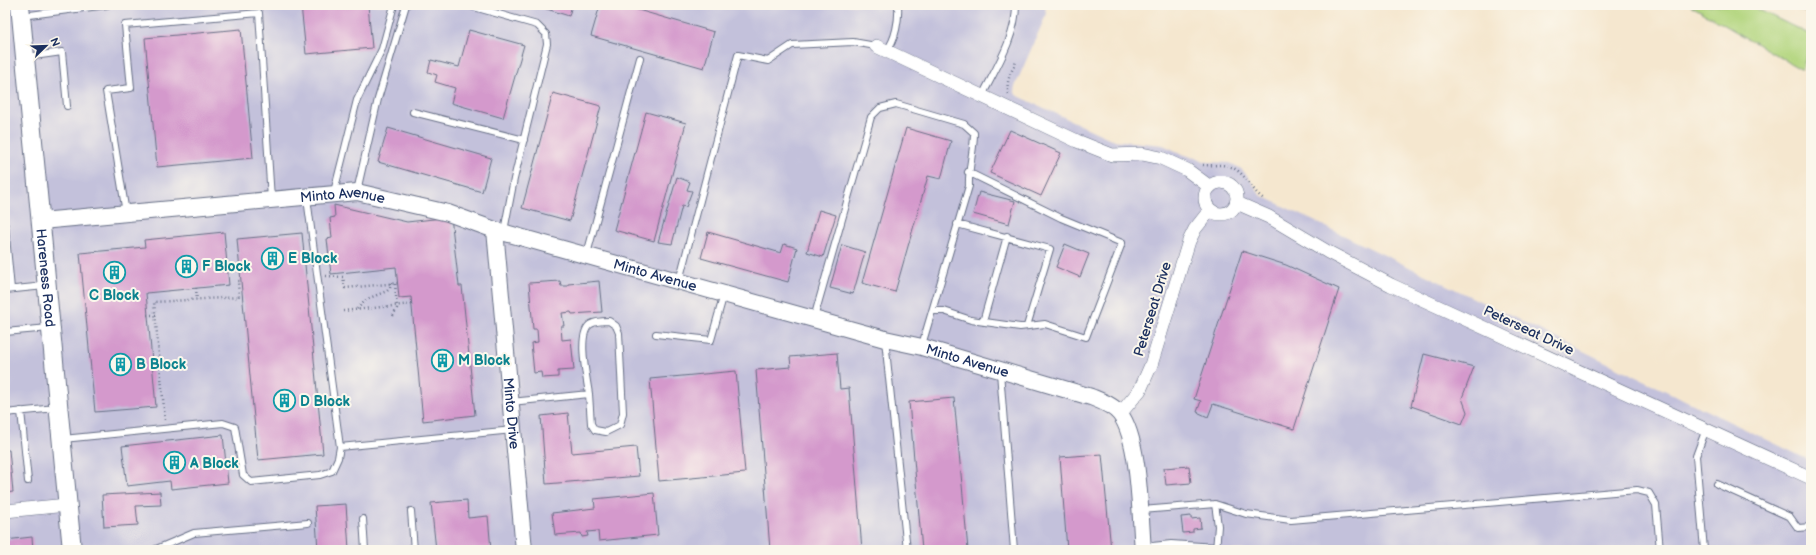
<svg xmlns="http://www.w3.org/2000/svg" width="1816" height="555" viewBox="0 0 1816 555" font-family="'Balsamiq Sans',sans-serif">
	<rect width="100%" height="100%" fill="#fbf7ec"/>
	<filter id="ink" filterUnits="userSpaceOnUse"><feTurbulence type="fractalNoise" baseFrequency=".025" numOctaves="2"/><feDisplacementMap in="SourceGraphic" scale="8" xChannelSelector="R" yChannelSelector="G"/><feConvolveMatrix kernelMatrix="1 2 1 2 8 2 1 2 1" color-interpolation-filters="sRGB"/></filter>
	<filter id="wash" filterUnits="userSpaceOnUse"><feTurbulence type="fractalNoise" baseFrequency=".012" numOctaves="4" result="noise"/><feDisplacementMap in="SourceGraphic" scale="16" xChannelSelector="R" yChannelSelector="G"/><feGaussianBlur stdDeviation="0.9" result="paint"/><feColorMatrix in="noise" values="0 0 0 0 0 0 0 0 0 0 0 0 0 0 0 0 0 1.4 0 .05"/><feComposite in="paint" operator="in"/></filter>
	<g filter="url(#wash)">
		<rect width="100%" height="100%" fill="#f5e7cf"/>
		<path fill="#c3c1db" d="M5 5H1045L1046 15 1019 77 1014 89 1016 95 1113 140 1163 145 1182 154 1208 162 1230 163 1240 168 1247 175 1260 195 1811 461V550H5Z"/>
		<path fill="#b2d57e" stroke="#66826e" d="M1690 5H1749L1811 35V42L1802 70Z
			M1789 5H1811V15Z"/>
		<g id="blocks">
			<path fill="#d499cc" d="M301 5H368L372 48 306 54Z
				M534 5H572L569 16Z
				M600 5H621L714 32 704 68 591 36Z
				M241 29 253 158 157 167 145 38Z
				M469 30 524 45 503 118 451 103 455 88 435 82 437 75 428 72 431 60 459 67Z
				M553 93 601 106 570 221 522 208Z
				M646 112 686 123 654 241 614 230Z
				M388 128 491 158 482 192 378 162Z
				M906 128 951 141 941 179 928 176 895 292 862 283Z
				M1010 130 1061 153 1041 196 990 173Z
				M677 177 690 182 687 190 692 191 686 207 682 206 672 244 658 242Z
				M979 192 1015 201 1009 224 973 214Z
				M334 205 407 222 451 217 459 286H462L475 415 423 421 411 297 399 298 396 267 331 274 327 239 332 238 330 218 335 217Z
				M819 210 836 215 823 257 807 252Z
				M224 232 229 285 146 293 156 407 95 412 80 253 145 247 144 240Z
				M708 232 781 253 784 244 797 248 788 282 701 258Z
				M302 233 323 454 258 460 237 239Z
				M1065 244 1089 254 1080 277 1056 267Z
				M842 245 865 252 853 294 830 288Z
				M1242 251 1286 265 1339 289 1294 429 1213 404 1208 417 1197 412 1201 401 1194 399Z
				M560 281 561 286H568V284L599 281 602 312 572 314 571 312 562 313 564 326H561L562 340 571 339 574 370 558 371V377L542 378 541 372 534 373 531 343 538 342 537 329H533L529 283Z
				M837 353 840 389 849 388 862 550H770L756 370 791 367 790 357Z
				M1424 354 1474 367 1462 398 1467 412 1462 424 1411 406Z
				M736 371 745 473 659 481 650 379Z
				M954 398 968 550H922L909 402Z
				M568 413 572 453 636 447 639 476 546 484 541 416Z
				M223 435 228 483 171 489 170 481 127 486 122 446Z
				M5 450H9L13 492 5 493Z
				M1102 454 1111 550H1067L1060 457Z
				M1189 466 1191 483 1166 485 1164 468Z
				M160 492 161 505 136 506 138 525 104 527 102 495Z
				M654 493 658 535 599 541 598 531 587 532 588 536 582 537 581 533 555 535 552 513 595 508 594 499Z
				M467 500 468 518 488 516 491 550H436L431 503Z
				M346 504 349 550H318L315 506Z
				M1191 516V519L1200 518 1201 528 1193 529V532L1183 533 1181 517Z
				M32 537 33 550H5V540Z"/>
		</g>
	</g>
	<g filter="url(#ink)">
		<use href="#blocks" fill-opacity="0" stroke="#676f86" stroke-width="1"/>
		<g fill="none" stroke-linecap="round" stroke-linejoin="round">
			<defs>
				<path id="service" d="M467 5 537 25 546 34 547 44 514 179 504 231
					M22 16 107 5
					M886 51C896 40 899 19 898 5
					M27 57 62 52 67 106
					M982 96C996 68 1016 37 1016 5
					M413 112 524 140
					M357 191 378 99 406 5
					M334 192 357 100 382 49 394 5
					M307 198 340 447
					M126 213 106 91 131 88 125 25 259 13 271 199
					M957 224 1050 249 1027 326
					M5 226 11 289
					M587 254 640 58
					M679 281 738 55 768 61 792 45 853 42 876 46
					M5 290 45 286
					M932 311H944L971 320 1020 327 1045 324 1086 337 1122 243 1061 218 968 172
					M814 318 871 117 880 108 896 104 964 124 974 133C974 151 968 168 969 186L922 345
					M983 322 1007 236
					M5 332 49 328
					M656 334 711 340 724 294
					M885 340 907 550
					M1000 372 1014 550
					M511 402 589 394 591 424 595 430 606 432 620 425 623 413 619 333 616 326 609 321C604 321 596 321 591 324 576 332 587 379 589 394
					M21 411 28 481
					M5 413 56 408
					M63 439 223 423 235 427 243 475 251 482 320 475 332 471 338 458 340 447 513 430
					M1717 484 1790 517 1798 528 1811 527
					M1215 504 1218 526 1216 550
					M1142 510 1215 504 1246 514 1291 520 1637 490 1649 493 1656 505 1660 550
					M411 511 414 550
					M363 519 365 550
					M1143 547 1171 544 1216 547 1222 550
					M154 550 194 533 308 523
					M723 550 736 549
					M1704 550 1696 456 1706 429"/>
				<path id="minor" d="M876 46 1077 141 1112 155 1142 154 1161 158 1187 170 1210 187
					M1205 198a16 16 0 1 1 32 0a16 16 0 1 1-32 0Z
					M1237 203 1269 217 1328 252 1391 285 1811 478
					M1120 414 1140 390 1151 365 1189 241 1195 229 1210 210
					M5 511 67 505"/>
				<g id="tertiary">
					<path id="s1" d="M41 221 357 192 448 213 495 230 885 339 922 347 1091 397C1101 401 1113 405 1120 414 1140 440 1140 516 1143 550"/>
					<path id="s2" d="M495 230 524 550"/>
				</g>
				<g id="secondary">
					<path id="s3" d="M20 5 72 550"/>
				</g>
			</defs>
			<use href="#service" stroke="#676f86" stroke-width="8"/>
			<use href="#minor" stroke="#676f86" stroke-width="14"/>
			<use href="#tertiary" stroke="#676f86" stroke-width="18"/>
			<use href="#secondary" stroke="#676f86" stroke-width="20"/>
			<path stroke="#676f86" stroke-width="2.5" stroke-dasharray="1 3" stroke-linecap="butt" d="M1009 94C1005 82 1011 73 1016 62
				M1203 165C1211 166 1220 164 1228 166 1246 171 1250 190 1264 199
				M326 276 343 277 345 288 398 283
				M196 288 197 300
				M357 309 367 299 387 291 390 288 391 283
				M343 311 412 304
				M147 315H156
				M393 316 397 308 395 283
				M165 420 154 302 239 297 238 281H241"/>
			<use href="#service" stroke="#fff" stroke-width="6"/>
			<use href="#minor" stroke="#fff" stroke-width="13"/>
			<use href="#tertiary" stroke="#fff" stroke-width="16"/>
			<use href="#secondary" stroke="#fff" stroke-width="18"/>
		</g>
	</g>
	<defs>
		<symbol id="building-ring" viewBox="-11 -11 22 22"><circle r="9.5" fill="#fbf7ec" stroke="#0f9aa8" stroke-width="1.5"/><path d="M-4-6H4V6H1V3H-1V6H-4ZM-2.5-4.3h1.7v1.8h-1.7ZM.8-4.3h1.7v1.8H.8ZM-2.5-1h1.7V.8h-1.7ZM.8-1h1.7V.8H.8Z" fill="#0f9aa8"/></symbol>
	</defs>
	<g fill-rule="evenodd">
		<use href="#building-ring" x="260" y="246" width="25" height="25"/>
		<use href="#building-ring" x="174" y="254" width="25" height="25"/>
		<use href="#building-ring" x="102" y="260" width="25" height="25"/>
		<use href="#building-ring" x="430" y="348" width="25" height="25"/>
		<use href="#building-ring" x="108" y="352" width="25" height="25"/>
		<use href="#building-ring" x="272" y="388" width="25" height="25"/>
		<use href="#building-ring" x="162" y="450" width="25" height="25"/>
	</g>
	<g text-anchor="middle" stroke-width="4" stroke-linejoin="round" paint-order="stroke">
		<g font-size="14" fill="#1b2f5e" stroke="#fbf7ec">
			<text dy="5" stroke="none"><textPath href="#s1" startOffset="303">Minto Avenue</textPath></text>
			<text dy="5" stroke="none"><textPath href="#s1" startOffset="627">Minto Avenue</textPath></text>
			<text dy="5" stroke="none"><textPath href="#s3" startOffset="274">Hareness Road</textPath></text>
			<text transform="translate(1152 309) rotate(-73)" y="5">Peterseat Drive</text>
			<text transform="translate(1529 330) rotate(25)" y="5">Peterseat Drive</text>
			<text dy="5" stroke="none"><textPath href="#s1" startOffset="951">Minto Avenue</textPath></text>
			<text dy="5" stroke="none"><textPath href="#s2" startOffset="184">Minto Drive</textPath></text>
		</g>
		<g font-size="14" font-weight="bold" fill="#0d838f" stroke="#fbf7ec" text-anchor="start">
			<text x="288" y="263">E Block</text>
			<text x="202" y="271">F Block</text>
			<text x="114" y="300" text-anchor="middle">C Block</text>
			<text x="458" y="365">M Block</text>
			<text x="136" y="369">B Block</text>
			<text x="300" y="406">D Block</text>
			<text x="190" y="468">A Block</text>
		</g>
	</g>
	<rect width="1816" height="555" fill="none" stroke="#fbf7ec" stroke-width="20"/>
	<g transform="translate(46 46) rotate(67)" stroke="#fbf7ec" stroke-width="3" paint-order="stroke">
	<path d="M0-3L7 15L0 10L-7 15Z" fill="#1b2f5e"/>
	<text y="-6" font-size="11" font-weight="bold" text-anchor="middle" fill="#1b2f5e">N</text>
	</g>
</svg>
